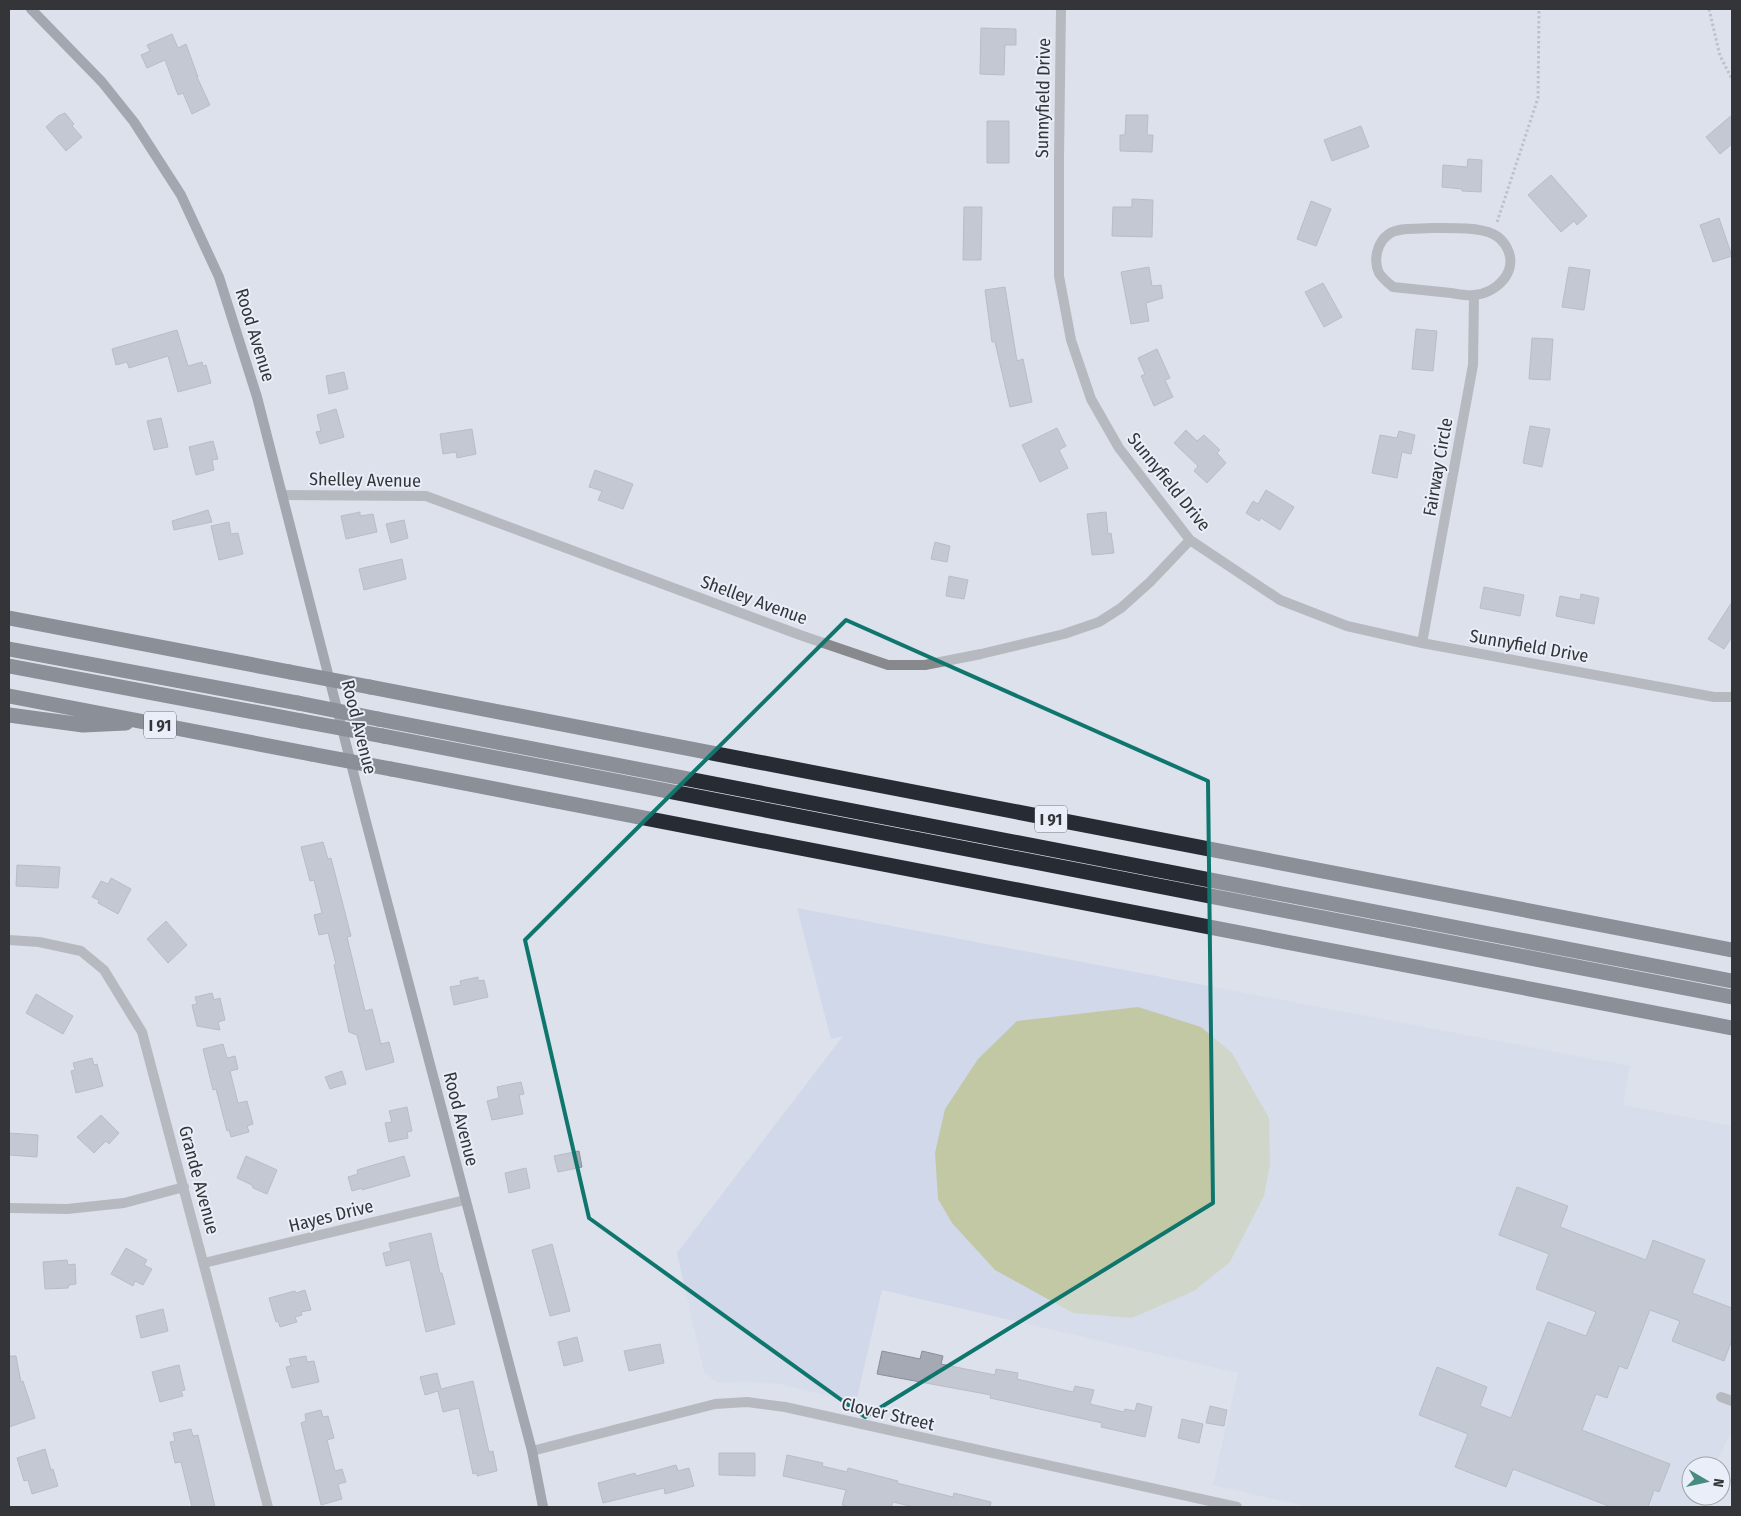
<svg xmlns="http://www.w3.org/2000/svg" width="1741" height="1516" viewBox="0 0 1741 1516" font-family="'Fira Sans Condensed',sans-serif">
	<rect width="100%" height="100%" fill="#dce1eb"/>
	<path fill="#d0d8ea" d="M797 908 1630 1066 1623 1105 1732 1126V1431L1714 1466H1691V1496H1698L1694 1507H1309L1213 1485 1238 1373 882 1290 856 1402 779 1384 745 1381 718 1383 704 1372 677 1253 843 1036 831 1039Z"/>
	<path fill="#c3c8a4" d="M1138 1007 1201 1027 1232 1053 1269 1118 1270 1164 1264 1196 1230 1262 1194 1291 1132 1318 1073 1313 995 1270 952 1223 938 1199 935 1153 945 1109 978 1059 1017 1021Z"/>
	<path fill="#a4a9b3" stroke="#8b8f99" d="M981 28 1016 29V45H1005L1004 75 980 74Z
		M172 34 178 48 186 44 198 77H197L210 105 192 114 183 93 178 95 165 60 147 68 141 55 150 51 147 45Z
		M65 113 74 124 72 126 82 137 66 151 46 127 58 116Z
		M1126 115H1148L1147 135H1153L1152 152 1120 151V135H1125Z
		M1732 115V144L1720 154 1706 137Z
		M987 121H1009V163H987Z
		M1361 126 1369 147 1332 161 1324 140Z
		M1468 159 1482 160 1481 192 1462 191V189L1442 187 1443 165 1467 167Z
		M1551 175 1587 216 1577 225 1574 221 1561 232 1528 195Z
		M1132 199 1153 200 1152 237 1112 236 1113 207H1132Z
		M1311 201 1331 209 1316 246 1297 239Z
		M964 207H982L981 260H963Z
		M1719 218 1732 256 1713 262 1700 225Z
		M1149 267 1152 286 1161 285 1163 298 1146 303 1149 321 1131 324 1121 272Z
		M1569 267 1590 270 1584 310 1562 307Z
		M1323 283 1342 317 1324 327 1305 292Z
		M1005 287 1017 361 1023 359 1032 402 1010 407 995 342H992L985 290Z
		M1416 329 1437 331 1433 371 1412 369Z
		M177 330 188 366 202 362 203 366 206 365 211 383 178 392 168 356 129 368 127 362 116 365 112 349Z
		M1532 338 1553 339 1550 380 1529 379Z
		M1157 349 1170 378 1165 380 1173 397 1154 406 1141 376 1145 374 1138 358Z
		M344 372 348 389 329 394 326 376Z
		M336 409 344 437 320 444 316 432 321 431 317 415Z
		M161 418 168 447 154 450 147 421Z
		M1530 426 1550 429 1542 467 1523 463Z
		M1057 428 1066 446 1059 450 1068 468 1040 482 1022 445Z
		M472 429 476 454 457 458 456 452 443 454 440 434Z
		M1186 430 1197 441 1204 435 1220 450 1217 453 1226 463 1207 483 1194 471 1198 466 1174 443Z
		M1399 431 1415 435 1411 454 1402 452 1397 478 1372 473 1380 435 1397 438Z
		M213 441 218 459 212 460 214 470 196 475 189 447Z
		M595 470 633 484 623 509 598 500 602 491 589 487Z
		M1266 490 1294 507 1280 530 1261 518 1259 521 1246 513 1253 501 1258 504Z
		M208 510 212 522 174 530 172 521Z
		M360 512V516L373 514 377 532 346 539 341 516Z
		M1106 512 1108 534 1111 533 1114 553 1092 555 1087 514Z
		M404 520 408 538 391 543 386 524Z
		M229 522 231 534 238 533 243 554 219 560 211 526Z
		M935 542 950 546 947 562 931 559Z
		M402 559 406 579 364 590 359 569Z
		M949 576 968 580 964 599 946 596Z
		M1484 587 1524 595 1520 616 1480 608Z
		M1581 594 1599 598 1594 624 1556 616 1560 596 1580 600Z
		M1732 602V637L1724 649 1708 639Z
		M323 842 328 859 331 858 351 936 347 937 365 1011 372 1009 381 1044 389 1042 394 1062 366 1070 357 1035 349 1032 334 965 336 964 328 933 319 935 314 915 322 913 314 880 310 881 301 847Z
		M17 865 60 867 58 888 16 886Z
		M111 878 131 889 118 914 98 903 99 900 92 897 101 881 108 884Z
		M166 921 187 945 168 963 147 939Z
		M478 977V981L484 980 488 997 454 1005 450 987 461 985 460 981Z
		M212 993 214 1000 220 998 225 1020 218 1022 220 1030 197 1026 192 1005 197 1004 195 997Z
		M36 994 73 1016 63 1034 26 1013Z
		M223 1044 227 1058 235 1056 238 1069 230 1071 238 1103 247 1101 253 1124 247 1126 249 1132 231 1137 229 1130 227 1131 216 1089 213 1090 203 1049Z
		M92 1058 94 1065 97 1064 103 1086 76 1093 71 1071 75 1070 73 1063Z
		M342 1071 346 1084 330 1089 325 1077Z
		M521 1082 524 1094 519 1095 523 1114 492 1120 487 1101 499 1098 497 1087Z
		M407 1107 412 1131 407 1132 408 1138 389 1142 385 1123 392 1122 389 1111Z
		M101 1115 119 1133 109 1144 106 1141 94 1153 77 1137Z
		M9 1133 38 1135 37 1157 9 1155Z
		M579 1151 582 1167 558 1172 554 1156Z
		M246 1156 277 1170 267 1194 253 1188 252 1185 237 1178Z
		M404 1156 410 1176 362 1190V1188L352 1191 348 1177 358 1174 357 1170Z
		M526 1168 530 1188 509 1193 505 1173Z
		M1517 1187 1568 1206 1560 1227 1646 1260 1653 1240 1705 1260 1692 1293 1732 1308V1340L1724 1361 1672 1341 1680 1321 1650 1310 1627 1369 1619 1366 1607 1398 1596 1394 1582 1430 1670 1464 1659 1492 1654 1490 1648 1507H1611L1513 1469 1506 1487 1455 1467 1468 1434 1419 1415 1437 1367 1487 1387 1480 1406 1511 1418 1548 1322 1586 1336 1596 1312 1536 1289 1549 1254 1499 1235Z
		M431 1233 440 1273H442L455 1324 426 1332 410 1260 386 1266 383 1253 391 1251 389 1243Z
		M552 1244 570 1311 550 1316 532 1250Z
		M126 1248 147 1260 144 1265 152 1269 143 1285 135 1281 133 1286 111 1274Z
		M67 1260 68 1265 75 1264 76 1284 69 1285 68 1288 45 1289 43 1262Z
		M305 1290 311 1310 301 1312 302 1315 295 1317 297 1322 280 1327 278 1321 276 1322 269 1298 295 1291 296 1293Z
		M163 1309 168 1331 141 1338 136 1316Z
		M577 1337 583 1361 564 1366 558 1342Z
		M660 1344 664 1363 629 1371 624 1351Z
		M882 1351 920 1359 922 1351 943 1356 941 1364 995 1375 996 1369 1018 1373 1017 1379 1073 1392 1075 1386 1094 1390 1090 1404 1124 1412 1125 1409 1135 1411 1137 1403 1152 1407 1145 1437 1101 1427 1102 1423 990 1398 991 1395 877 1374Z
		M9 1356H16L21 1382 23 1381 35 1418 9 1427Z
		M306 1356 307 1362 314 1361 319 1382 292 1388 286 1367 291 1366 289 1359Z
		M179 1365 185 1390 181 1391 183 1396 160 1402 152 1372Z
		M437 1373 441 1389 473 1381 489 1452 493 1451 497 1471 477 1476V1473L473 1474 459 1408 443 1412 438 1391 425 1395 420 1377Z
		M1210 1406 1227 1410 1224 1426 1206 1423Z
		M321 1410 323 1417 328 1416 334 1438 327 1440 335 1471 342 1469 346 1482 338 1484 342 1499 321 1505 301 1423 306 1421 305 1414Z
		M1182 1419 1203 1424 1199 1443 1178 1438Z
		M191 1429 193 1436 198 1435 215 1507H192L181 1462 175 1463 170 1442 175 1441 173 1433Z
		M45 1449 51 1470 53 1469 58 1486 32 1494 28 1480 24 1481 17 1458Z
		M719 1453H755V1476L719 1475Z
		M787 1455 823 1463 822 1466 847 1472 848 1468 898 1481 897 1483 953 1497 954 1493 991 1502 990 1507H914L893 1502 891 1507H850L842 1505 846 1490 783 1476Z
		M676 1465 678 1471 689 1468 694 1486 665 1494 664 1488 603 1503 598 1483 635 1473 636 1476Z"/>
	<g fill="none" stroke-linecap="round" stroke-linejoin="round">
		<path stroke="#989ca3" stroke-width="3" stroke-dasharray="2.5 2.5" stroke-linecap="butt" d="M1709 9 1720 56 1732 79
			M1497 222 1538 98 1539 9"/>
		<path stroke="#87898d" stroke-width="10" d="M1061 9 1059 158V276L1071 340 1091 399 1119 448 1190 540 1280 600 1347 626 1422 643 1714 697H1732
			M1432 228C1449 228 1478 227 1493 234 1499 237 1504 242 1507 248 1519 271 1497 293 1474 295 1467 296 1458 294 1451 293 1431 291 1412 289 1393 287 1388 283 1383 279 1379 273 1373 260 1377 242 1389 234 1400 227 1419 229 1432 228Z
			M282 495 426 496 800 635 888 665H925L981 654 1064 634 1099 622 1121 608 1150 582 1190 540
			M1422 643 1473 365 1474 295
			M9 940 39 942 81 951 104 970 142 1032 268 1507
			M9 1208 67 1209 124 1203 184 1187
			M204 1263 465 1200
			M1721 1397 1732 1401
			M532 1451 715 1404 747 1402 785 1407 1237 1507"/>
		<path stroke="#5d6066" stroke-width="10" d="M31 9 102 82 134 122 181 195 219 277 257 397 365 818 532 1451 543 1507"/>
		<path stroke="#272b33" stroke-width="15" d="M9 618 290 672
			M9 649 298 703
			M9 666 302 721
			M370 687 1732 950
			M9 696 311 754
			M9 715 83 725 126 723
			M378 719 1732 981
			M383 736 1732 997
			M391 769 1732 1028"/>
		<path stroke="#272b33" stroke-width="15" d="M290 672 370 687
			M298 703 378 719
			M302 721 383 736
			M311 754 391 769"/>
	</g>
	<path d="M0 0H1741V1516H0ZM846 620 1208 781 1213 1203 865 1417 589 1218 525 940Z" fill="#dce1eb" fill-opacity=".55" fill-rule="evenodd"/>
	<path fill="none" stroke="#0f766e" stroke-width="4" stroke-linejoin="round" d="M846 620 1208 781 1213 1203 865 1417 589 1218 525 940Z"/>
	<g text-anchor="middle" stroke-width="4" stroke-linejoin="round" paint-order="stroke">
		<g fill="#e9eef8" stroke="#6a6c72" stroke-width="1">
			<rect x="144" y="711.5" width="32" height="27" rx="4"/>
			<rect x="1035" y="805.5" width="32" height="27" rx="4"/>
		</g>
		<g font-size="16" font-weight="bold" fill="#333539">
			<text x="160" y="731">I 91</text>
			<text x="1051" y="825">I 91</text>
		</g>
		<g font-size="18" fill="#333539" stroke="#e9eef8">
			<text transform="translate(1043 98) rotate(-89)" y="6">Sunnyfield Drive</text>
			<text transform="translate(255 335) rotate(73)" y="6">Rood Avenue</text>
			<text transform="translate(1438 467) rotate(-80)" y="6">Fairway Circle</text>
			<text transform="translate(365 480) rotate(1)" y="6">Shelley Avenue</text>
			<text transform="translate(1169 482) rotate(51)" y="6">Sunnyfield Drive</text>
			<text transform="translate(754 600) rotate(20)" y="6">Shelley Avenue</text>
			<text transform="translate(1529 646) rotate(10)" y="6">Sunnyfield Drive</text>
			<text transform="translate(359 727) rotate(76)" y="6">Rood Avenue</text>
			<text transform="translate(461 1119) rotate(76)" y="6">Rood Avenue</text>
			<text transform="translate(199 1180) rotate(75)" y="6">Grande Avenue</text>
			<text transform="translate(331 1216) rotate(-14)" y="6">Hayes Drive</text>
			<text transform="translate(888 1414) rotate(13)" y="6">Clover Street</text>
		</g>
	</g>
	<rect width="1741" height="1516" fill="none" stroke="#333539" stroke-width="20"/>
	<g transform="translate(1706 1481) rotate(99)"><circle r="24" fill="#e9eef8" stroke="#a0a4ac"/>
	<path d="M0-4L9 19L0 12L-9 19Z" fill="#488c7f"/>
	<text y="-8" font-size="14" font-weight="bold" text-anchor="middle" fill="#333539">N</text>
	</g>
</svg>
